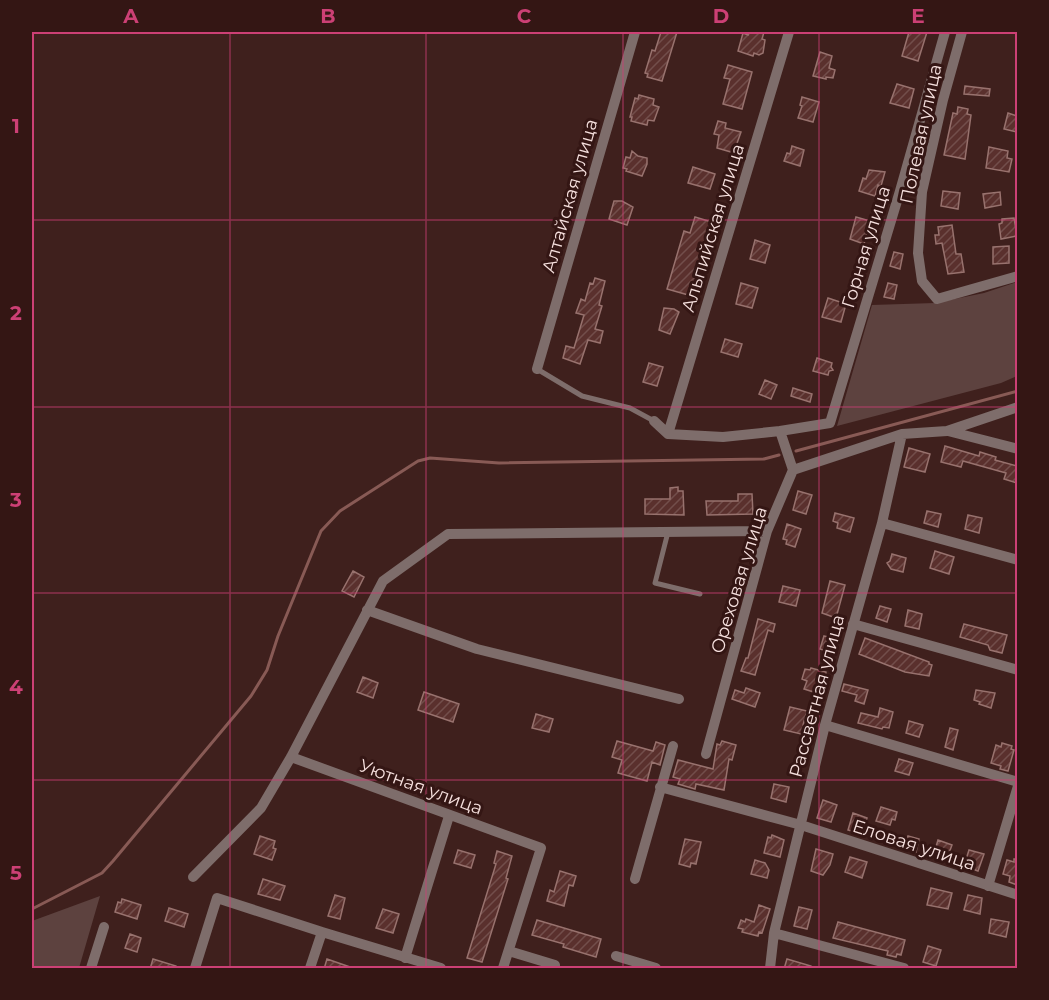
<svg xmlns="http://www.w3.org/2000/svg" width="1049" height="1000" viewBox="0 0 1049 1000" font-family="Montserrat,sans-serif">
	<defs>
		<pattern id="building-hatch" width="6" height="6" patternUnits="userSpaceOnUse" patternTransform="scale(1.5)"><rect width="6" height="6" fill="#5a302d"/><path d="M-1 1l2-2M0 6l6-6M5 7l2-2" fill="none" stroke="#724e4b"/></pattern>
	</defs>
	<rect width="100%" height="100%" fill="#3f201d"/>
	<path fill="#5d423f" d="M1017 282V376L1001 383 837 426 872 305 935 303 984 293Z
		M100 896 79 968H32V921Z"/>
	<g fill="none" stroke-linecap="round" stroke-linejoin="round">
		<path stroke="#885a55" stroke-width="3" d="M796 451 1018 391
			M32 909 102 873 113 861 251 696 267 670 278 636 321 531 340 511 418 461 430 458 499 463 764 459 779 455"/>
	</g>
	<path fill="url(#building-hatch)" stroke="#98726e" stroke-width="1.5" d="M661 32H677L662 81 647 77 648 74 645 73 652 50 655 51Z
		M749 32H764L762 39 765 40 763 53 759 55 754 53 753 56 738 51 743 33 748 35Z
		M909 32H927L918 61 902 56Z
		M820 52 832 56 829 68 835 70 833 78 826 77V79L813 76Z
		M728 65 752 72 742 109 723 104 730 79 724 78Z
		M897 84 914 89 909 108 890 103Z
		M965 86 990 89 989 96 964 94Z
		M639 95 654 99 653 105 659 107 654 121 648 120 647 125 631 121 632 117H630L635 98 638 99Z
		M802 97 819 102 813 122 798 118 802 106 800 105Z
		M958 107 968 109 967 114 971 115 965 159 944 155 953 113 957 114Z
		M1008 113 1017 116V132L1004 129Z
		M718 121 726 123 725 128 741 132 736 146H733L731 152 717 148 719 135 714 134Z
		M792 146 804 150 800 166 784 161 787 153 790 154Z
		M989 147 1008 151 1007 158 1012 159 1009 172 986 168Z
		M632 151 638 156 647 158V164L642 176 626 171 627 169 623 168 626 157 630 158Z
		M693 167 715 174 710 189 688 183Z
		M869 170 885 172 881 186 878 185 875 196 859 191 863 178 866 179Z
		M943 191 960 193 958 209 941 206Z
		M1000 192 1001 205 985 208 983 194Z
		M614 201H622L633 207 627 225 609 219Z
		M695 217 715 223 712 235 708 238 692 296 667 289 684 231 690 233Z
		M856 217 870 221 864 244 850 239Z
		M1014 218 1017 236 1001 239 999 224 1002 223V219Z
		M952 225 956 254H961L964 272 948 274 942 243 936 244 935 235H939L938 227Z
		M755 240 770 245 765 263 750 259Z
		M1009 246V263L993 264V247Z
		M894 252 903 254 900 269 890 266Z
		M595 278 605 281 599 305 602 306 595 329 603 331 600 343 588 340 580 364 563 358 566 346 574 348 584 315 576 313 581 299 585 301 590 283 593 284Z
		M741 283 758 288 752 308 736 304Z
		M888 283 897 285 894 299 884 297Z
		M828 298 846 304 841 322 822 317Z
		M664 308 674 309 679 312 670 334 659 330Z
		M725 339 742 344 738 357 721 352Z
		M817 358 832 363 831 367 833 370 829 371 828 375 813 371Z
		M649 363 663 367 657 386 643 382Z
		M765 380 777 385 771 399 759 394Z
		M793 388 812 394 810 402 791 396Z
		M945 446 979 456 980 452 996 457 995 460 1017 466V483L1004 479 1006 473 963 461 961 467 941 462Z
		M909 448 930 454 925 472 904 467Z
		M678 487V491H683L684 515 645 514V499H670V488Z
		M798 491 812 495 806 514 793 510Z
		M738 494H752L753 514 707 515 706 501H738Z
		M927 511 941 514 938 527 924 523Z
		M835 513 854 518 850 532 837 528 838 523 833 521Z
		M968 515 982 518 979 533 965 529Z
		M787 524 801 529 795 547 786 544 787 540 783 539Z
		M935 551 954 557 949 574 930 568Z
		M892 554 906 558 903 572 891 569 887 563 890 561Z
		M353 571 364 577 354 597 342 591Z
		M830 581 845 585 836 618 822 613Z
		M783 586 800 590 796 606 779 602Z
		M880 606 891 609 887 622 876 618Z
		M908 610 922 614 919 629 905 626Z
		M758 619 775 624 773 632 768 630 755 675 741 671 746 658H748Z
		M964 624 1007 635 1002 653 990 650 988 645 960 637Z
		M824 636 837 639 834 653 820 649Z
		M865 638 929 662V664L932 665 929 676 905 672 859 654Z
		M811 668 826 672 825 682 820 694 804 689 807 681 802 679 805 669 810 670Z
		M363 677 378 683 373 698 357 692Z
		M844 684 868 690 864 704 855 701 857 695 842 691Z
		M746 688 760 693 755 707 732 699 735 690 744 693Z
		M976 690 995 693 991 708 979 704 980 702 974 700Z
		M424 692 459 704 453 722 418 710Z
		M790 707 807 711 803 725 807 730 802 732 801 734 784 730Z
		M880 708 893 712 889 728 883 727 882 729 858 723 861 713 878 717Z
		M536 714 553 719 549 732 532 728Z
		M909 721 923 725 919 737 906 733Z
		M950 728 958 730 953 750 945 747Z
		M617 741 653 751 656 742 665 745 660 765 652 762 647 781 618 773 622 760 612 757Z
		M722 741 736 745 732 760 729 759 724 790 696 784 695 789 678 784 680 779 673 777 678 760 713 769 717 744 720 745Z
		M1002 743 1012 746 1011 749 1014 750 1008 771 1000 769 1001 766 991 763 996 745 1001 747Z
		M899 759 913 763 909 775 895 771Z
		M774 784 789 787 786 802 771 798Z
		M823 800 837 805 831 822 817 818Z
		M881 807 897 812 895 820 892 819 890 825 876 821Z
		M853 813 867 818 862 834 848 830Z
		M772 835 784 840 780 857 764 853 768 837 771 838Z
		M260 836 275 841 273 848 276 849 272 860 254 854Z
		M908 836 919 839 916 852 904 848Z
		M685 839 701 842 696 864 691 863 690 867 679 864Z
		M938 840 952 845 946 861 933 857Z
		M816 849 833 854 830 865 823 875 811 871Z
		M458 850 475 855 471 868 454 863Z
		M969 850 984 854 978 871 964 866Z
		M497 851 512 856 506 878 508 879 482 962 467 958 496 864 494 863Z
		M850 857 867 862 862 878 845 872Z
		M1014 859H1017V885L1009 882 1010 876 1003 874 1007 860 1014 862Z
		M755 860 765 863 769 870 767 878 751 874Z
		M560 871 576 876 573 886 569 885 564 906 547 901 550 890 554 892Z
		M263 879 285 886 280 900 258 894Z
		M931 888 952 893 948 909 927 905Z
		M335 895 345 898 340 919 328 916Z
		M968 895 982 898 980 914 964 910Z
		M122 899 141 905 137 919 115 912 118 902 121 903Z
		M759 905 770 909 762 933 759 932 758 936 742 932 743 929 738 928 741 920 745 922 746 919 754 922Z
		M799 907 812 910 807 929 794 926Z
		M169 908 188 914 184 927 165 921Z
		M383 909 399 914 393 933 376 928Z
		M991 919 1009 922 1006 937 989 933Z
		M537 920 601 939 596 957 563 947 564 944 532 935Z
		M838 922 905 940 901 955 897 954 896 957 887 955 888 951 833 938Z
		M130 934 141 938 137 952 125 948Z
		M928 946 941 950 936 966 923 962Z
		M153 959 176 966V969H150Z
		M327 959 350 967 349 969H324Z
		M787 959 811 966V969H784Z"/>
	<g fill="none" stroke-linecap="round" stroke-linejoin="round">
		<path stroke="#7e6d6b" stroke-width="5" d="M537 369 582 396 630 408 654 421
			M668 532 655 583 700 594"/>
		<path stroke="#7e6d6b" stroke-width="10" d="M962 32 943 100 922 192 918 253 922 281 937 299 1018 276
			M537 369 635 32
			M654 421 668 434 723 437 780 431 793 470
			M780 431 830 423 900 191 945 32
			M948 431 1018 449
			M668 434 789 32
			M882 523 1018 560
			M367 610 477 649 679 699
			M853 624 1018 670
			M825 725 1018 782
			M706 754 767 531 793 470 902 434 947 431 1018 407
			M291 757 541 848 503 968
			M660 787 801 825 1018 895
			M193 877 261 808 291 757 383 581 448 534 767 531
			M635 879 673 746
			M988 886 1018 786
			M322 932 441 968
			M774 933 904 968
			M509 951 555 965
			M616 956 656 968
			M405 958 449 816
			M91 968 104 927
			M195 968 217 898 322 932 310 968
			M770 968 774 933 825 725 882 523 902 434"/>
	</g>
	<path fill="none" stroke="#cc4075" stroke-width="1.5" stroke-opacity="0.55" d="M230 32V968M426 32V968M623 32V968M819 32V968M32 220H1018M32 407H1018M32 593H1018M32 780H1018"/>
	<g text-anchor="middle" stroke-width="6" stroke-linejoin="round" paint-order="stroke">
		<g font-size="18" fill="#f6e0de" stroke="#341614">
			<text transform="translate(921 134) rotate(-78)" y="6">Полевая улица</text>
			<text transform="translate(570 196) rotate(-74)" y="6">Алтайская улица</text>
			<text transform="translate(713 228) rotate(-73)" y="6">Альпийская улица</text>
			<text transform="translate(866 247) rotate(-73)" y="6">Горная улица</text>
			<text transform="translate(739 580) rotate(-73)" y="6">Ореховая улица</text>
			<text transform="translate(817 696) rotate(-75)" y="6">Рассветная улица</text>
			<text transform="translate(421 787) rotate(20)" y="6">Уютная улица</text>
			<text transform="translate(914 845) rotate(18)" y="6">Еловая улица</text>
		</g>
	</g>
	<rect width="1049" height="1000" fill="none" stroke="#341614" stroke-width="66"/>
	<rect x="33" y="33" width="983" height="934" fill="none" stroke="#cc4075" stroke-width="2"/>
	<g font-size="20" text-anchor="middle" font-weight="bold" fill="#cc4075">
		<text x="131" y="23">A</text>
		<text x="328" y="23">B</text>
		<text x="524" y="23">C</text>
		<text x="721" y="23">D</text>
		<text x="918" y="23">E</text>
		<text x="16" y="133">1</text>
		<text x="16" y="320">2</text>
		<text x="16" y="507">3</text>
		<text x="16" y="694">4</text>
		<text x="16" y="880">5</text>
	</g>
</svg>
